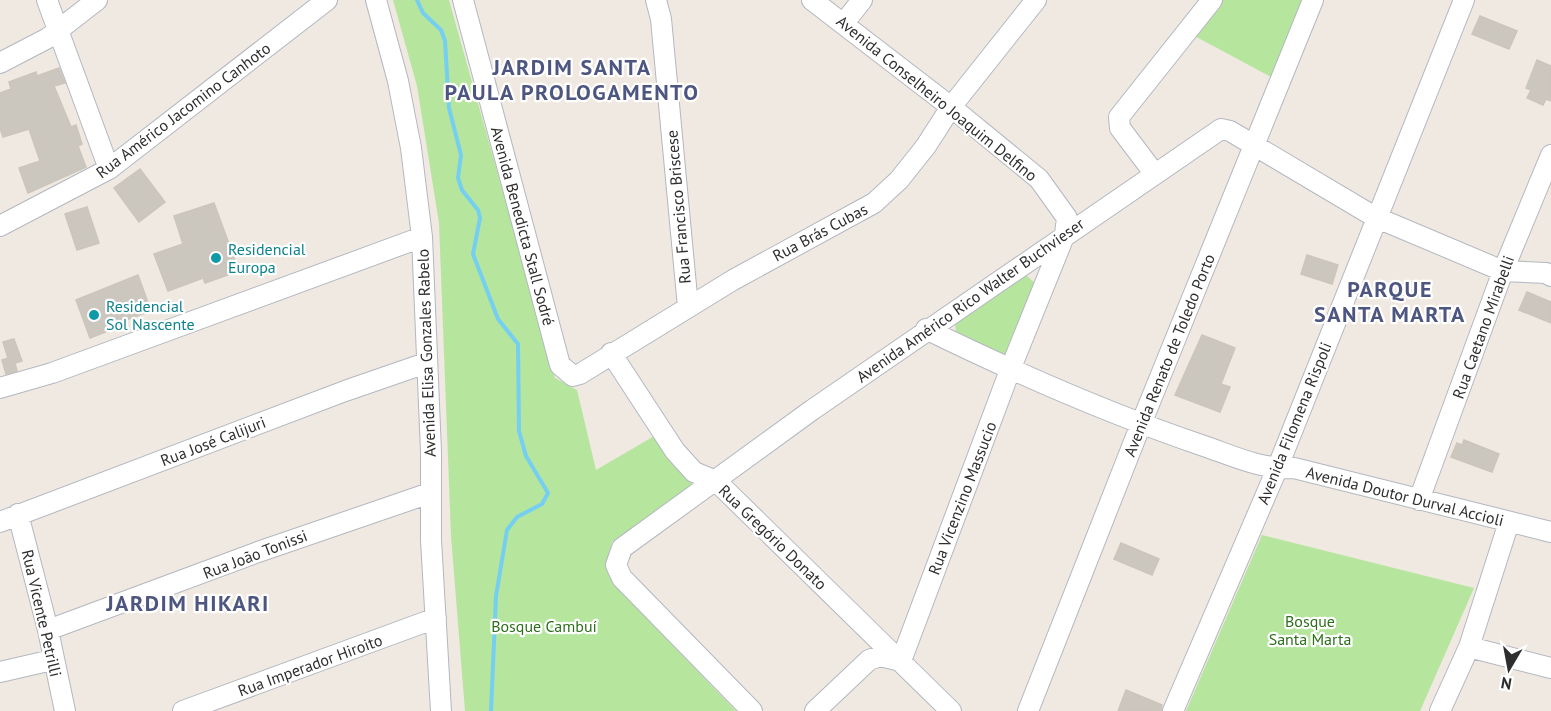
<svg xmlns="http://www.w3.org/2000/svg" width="1551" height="711" viewBox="0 0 1551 711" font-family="'PT Sans',sans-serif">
	<rect width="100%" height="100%" fill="#efe9e1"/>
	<path fill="#b6e59e" d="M393 0H449L555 378 577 390 596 470 656 435 693 485 612 542 607 567 614 579 653 625 736 711H465L451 536 439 223 417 86Z
		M1217 0H1306L1275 79 1189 33Z
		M1027 276 1036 284 1009 360 956 335 955 320 1019 277Z
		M1262 535 1474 588 1420 711H1186Z"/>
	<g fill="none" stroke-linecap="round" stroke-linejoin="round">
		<path stroke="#75cff0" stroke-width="4" d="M417 0 423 13 441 30 445 41 449 108 461 155 458 178 462 190 478 210 480 218 473 254 498 319 518 344 519 431 526 456 548 493 542 504 517 517 507 530 496 596 491 711"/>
	</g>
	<path fill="#cbc7bf" stroke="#cbc5ba" stroke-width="1.5" d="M1480 16 1517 31 1509 49 1472 34Z
		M1537 60 1551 66V101L1546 99 1543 105 1527 98 1531 90 1526 88Z
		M59 68 65 83 54 86 71 127 76 125 82 144 78 146 86 167 28 193 19 168 40 161 29 129 3 137 0 128V93L11 89 9 82 36 72 37 76Z
		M140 169 165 202 139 222 114 188Z
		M214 203 239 271 205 283 203 278 168 291 154 254 183 244 174 216Z
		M87 207 99 243 77 250 65 214Z
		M1307 255 1338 265 1332 284 1301 274Z
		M138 275 151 311 112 325 113 329 90 338 76 300Z
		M1527 292 1551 302V323L1519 310Z
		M1202 335 1235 348 1221 384 1230 387 1220 412 1175 395Z
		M14 339 22 361 15 363 17 371 6 374 2 360 8 358 3 342Z
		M1464 440 1499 454 1492 472 1451 457 1457 443 1462 445Z
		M1121 543 1159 559 1152 575 1114 559Z
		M1126 690 1162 705 1161 711H1118Z"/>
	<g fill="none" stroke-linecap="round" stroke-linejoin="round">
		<defs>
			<path id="minor" d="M47 0 109 169
				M376 0 398 81 411 148 422 237 431 452V540L441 711
				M463 0 560 365 573 376 580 374 733 280 874 203 899 180 926 146 951 107 1036 0
				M656 0 661 19 688 307
				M812 0 951 107 1039 179 1067 218 1065 234 1010 370 901 661 880 656 869 660 815 711
				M844 23 862 0
				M0 63 48 38 97 0
				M1154 173 1120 128 1119 117 1212 0
				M0 226 109 169 327 0
				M926 329C1016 373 1107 413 1201 445 1231 455 1261 470 1294 468L1551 532
				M611 353 675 451 694 472 716 481 951 711
				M0 388 52 373 422 237
				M1419 500 1503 271 1551 155
				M18 514 48 630 65 711
				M0 522 345 391 426 363
				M48 630 258 552 430 493
				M1469 647 1551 668
				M0 672 52 660
				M183 711 436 618
				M752 711 622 578 616 565 622 548 812 410 1221 129 1230 131 1375 217 1503 271 1546 273 1551 276
				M1028 711 1141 424 1313 0
				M1173 711 1277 469 1464 0
				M1440 711 1469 647 1509 522"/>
		</defs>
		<use href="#minor" stroke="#b4b7c1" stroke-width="22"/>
		<use href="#minor" stroke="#fff" stroke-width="20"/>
	</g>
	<g fill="#0f9aa8" stroke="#fff" stroke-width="2">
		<circle cx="216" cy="258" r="6"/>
		<circle cx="94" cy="315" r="6"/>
	</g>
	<g text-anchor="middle" stroke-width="4.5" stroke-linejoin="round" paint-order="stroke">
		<g font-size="16" fill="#2e2e2e" stroke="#fff">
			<text transform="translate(937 98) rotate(39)" y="6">Avenida Conselheiro Joaquim Delfino</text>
			<text transform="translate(183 110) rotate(-37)" y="6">Rua Américo Jacomino Canhoto</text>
			<text transform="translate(678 207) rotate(-95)" y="6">Rua Francisco Briscese</text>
			<text transform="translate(523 226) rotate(75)" y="6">Avenida Benedicta Stall Sodré</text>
			<text transform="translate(820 232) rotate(-28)" y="6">Rua Brás Cubas</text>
			<text transform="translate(970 300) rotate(-35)" y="6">Avenida Américo Rico Walter Buchvieser</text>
			<text transform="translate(1483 327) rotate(-70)" y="6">Rua Caetano Mirabelli</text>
			<text transform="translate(426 353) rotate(-92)" y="6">Avenida Elisa Gonzales Rabelo</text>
			<text transform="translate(1169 355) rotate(-68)" y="6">Avenida Renato de Toledo Porto</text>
			<text transform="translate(1294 423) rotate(-68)" y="6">Avenida Filomena Rispoli</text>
			<text transform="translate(213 441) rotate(-21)" y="6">Rua José Calijuri</text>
			<text transform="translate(1405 496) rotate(14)" y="6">Avenida Doutor Durval Accioli</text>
			<text transform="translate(962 498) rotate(-69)" y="6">Rua Vicenzino Massucio</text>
			<text transform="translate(773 537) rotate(44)" y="6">Rua Gregório Donato</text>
			<text transform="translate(255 554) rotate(-21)" y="6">Rua João Tonissi</text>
			<text transform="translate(42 613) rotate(77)" y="6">Rua Vicente Petrilli</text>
			<text transform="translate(310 665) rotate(-20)" y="6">Rua Imperador Hiroito</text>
		</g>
		<g font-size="16" fill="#0d838f" stroke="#fff" text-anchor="start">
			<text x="228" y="255">Residencial<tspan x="228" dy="18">Europa</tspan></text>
			<text x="106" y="312">Residencial<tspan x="106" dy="18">Sol Nascente</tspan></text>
		</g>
		<g font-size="16" fill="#2c6e1b" stroke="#fff">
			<text x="1310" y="627">Bosque<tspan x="1310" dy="18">Santa Marta</tspan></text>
			<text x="544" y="632">Bosque Cambuí</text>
		</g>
		<g font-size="22" font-weight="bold" letter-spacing="1.5" fill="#4d5680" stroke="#fff">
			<text x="572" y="75">JARDIM SANTA<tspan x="572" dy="25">PAULA PROLOGAMENTO</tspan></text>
			<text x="1390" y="297">PARQUE<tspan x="1390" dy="25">SANTA MARTA</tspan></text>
			<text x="188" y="611">JARDIM HIKARI</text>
		</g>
	</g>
	<g transform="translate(1509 669) rotate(190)" stroke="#ffffff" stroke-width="4.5" paint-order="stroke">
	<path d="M0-4.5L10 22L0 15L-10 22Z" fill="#2e2e2e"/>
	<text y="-9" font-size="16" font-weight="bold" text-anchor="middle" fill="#2e2e2e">N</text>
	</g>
</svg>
